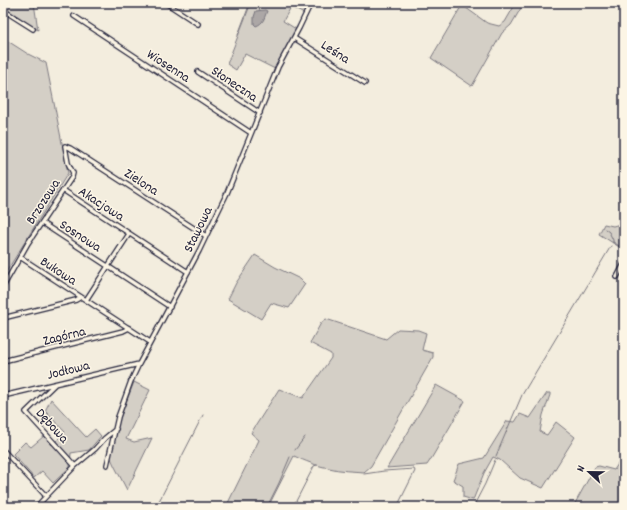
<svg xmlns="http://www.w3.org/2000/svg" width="627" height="510" viewBox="0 0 627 510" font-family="Dekko,sans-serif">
	<rect width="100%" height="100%" fill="#f3edde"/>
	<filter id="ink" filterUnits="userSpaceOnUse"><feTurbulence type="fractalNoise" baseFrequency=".025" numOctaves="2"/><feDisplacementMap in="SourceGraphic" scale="8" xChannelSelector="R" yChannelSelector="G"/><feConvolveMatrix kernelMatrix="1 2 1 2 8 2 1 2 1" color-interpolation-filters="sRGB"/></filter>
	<g filter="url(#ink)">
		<path fill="#d4cfc6" stroke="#7b7880" d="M3 3H34L38 30 3 7Z
			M251 3H309L304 14 291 7 283 21 296 29 275 69 245 54 236 70 227 64Z
			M516 3H524L511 25 502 33 472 86 431 58 462 5 487 23 499 26 505 22Z
			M3 38 28 54 46 63 68 173 3 277Z
			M624 223V250L599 234 604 224 613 226Z
			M255 255 275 267 300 279 305 284 289 308 271 303 261 319 228 299 236 283Z
			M326 319 386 339 398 329 418 330 426 333 422 350 433 353V357L371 466 364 472C352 471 340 471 329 468 317 466 305 461 294 456L268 507H226L259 440 251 433 279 389 303 398 331 358V354L310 343 321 323Z
			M134 382 150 390 126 439 134 442 152 438 127 490 114 465 110 456 120 418Z
			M436 385 465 401 431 459 427 465 387 468Z
			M547 393H550V395L543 415 540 432 547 435 556 422 575 437 543 488 520 478 500 460 493 457 484 473 473 500 463 497V486L453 480 459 464 484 458 507 421 515 422 520 414 530 418Z
			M51 399 86 437 95 429 101 436 89 450 71 453 70 467 53 483 42 471 34 478 13 454 25 442 31 447 44 436 52 445 65 432 45 411Z
			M624 455V505L622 504 620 507H573L595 467 599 466 614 470Z"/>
		<path fill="#aca7a6" stroke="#75727b" d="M265 10 267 11C264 18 264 23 256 26L254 24V17L256 11Z"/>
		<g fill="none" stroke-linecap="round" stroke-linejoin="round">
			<path stroke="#75727b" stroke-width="1" d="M238 35 250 3
				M605 229 609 232 613 240V243
				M613 242 624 249
				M295 450 305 437
				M496 456 522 395 611 246
				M364 474 384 471 414 469 415 471 397 507
				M156 507 203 415
				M267 507 279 483 290 457
				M293 507 312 470 314 466 317 465
				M473 507 485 484 495 460"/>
			<defs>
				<path id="minor" d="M166 3 198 24
					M3 10 33 29
					M74 16 251 133
					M294 38 365 83
					M198 72 260 113
					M65 146 70 148 81 155 206 236
					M63 190 188 272
					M42 223 170 307
					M20 257 150 342
					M617 277 624 264
					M3 287 28 243 72 177 73 173 68 163 65 146
					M86 300 129 234
					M3 318 64 303 76 300 81 297
					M3 361 123 331 129 328
					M55 384 26 412 75 466
					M3 396 139 364
					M3 450 46 496
					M107 465 118 417 131 381 139 364 199 251 210 228 227 193 278 67 299 28 311 3
					M36 507 75 466 95 449 105 438 116 429"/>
			</defs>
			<use href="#minor" stroke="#22223b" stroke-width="6"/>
			<use href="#minor" stroke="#fcf5e5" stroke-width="3.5"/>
		</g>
	</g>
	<g text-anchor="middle" stroke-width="3" stroke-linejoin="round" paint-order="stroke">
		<g font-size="14" fill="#22223b" stroke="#fcf5e5">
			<text transform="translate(336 51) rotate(33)" y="5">Leśna</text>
			<text transform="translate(169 65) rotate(33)" y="5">Wiosenna</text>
			<text transform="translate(235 83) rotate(34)" y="5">Słoneczna</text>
			<text transform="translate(142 181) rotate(33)" y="5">Zielona</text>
			<text transform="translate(42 201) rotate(-57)" y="5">Brzozowa</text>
			<text transform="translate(102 203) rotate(33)" y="5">Akacjowa</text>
			<text transform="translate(197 229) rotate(-64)" y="5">Stawowa</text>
			<text transform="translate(81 235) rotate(33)" y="5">Sosnowa</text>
			<text transform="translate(59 270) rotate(33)" y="5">Bukowa</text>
			<text transform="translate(64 335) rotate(-14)" y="5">Zagórna</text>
			<text transform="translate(68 369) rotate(-14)" y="5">Jodłowa</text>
			<text transform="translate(53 425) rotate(48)" y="5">Dębowa</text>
		</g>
	</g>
	<rect width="627" height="510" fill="none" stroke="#fcf5e5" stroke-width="16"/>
	<rect x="8" y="8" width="611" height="494" fill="none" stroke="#22223b" stroke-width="1.5" filter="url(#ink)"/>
	<g transform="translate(589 472) rotate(292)" stroke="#fcf5e5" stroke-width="3" paint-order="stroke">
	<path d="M0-3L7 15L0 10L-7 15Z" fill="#22223b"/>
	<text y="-6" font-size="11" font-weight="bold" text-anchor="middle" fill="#22223b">N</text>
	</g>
</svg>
